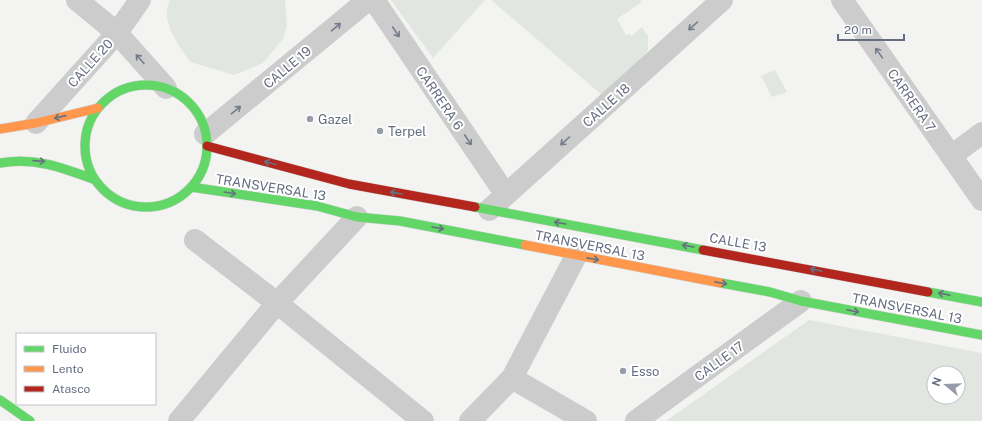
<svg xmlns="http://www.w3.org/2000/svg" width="982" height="421" viewBox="0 0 982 421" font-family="'Public Sans',sans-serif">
	<rect width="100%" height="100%" fill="#f3f4f2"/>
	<path fill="#e2e6e1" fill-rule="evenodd" d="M170 0H285L287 25 283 39 263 63 234 75 190 62C179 44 159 22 170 0Z
		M391 0H485L433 58Z
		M491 0H641L642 2 617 19 626 35 629 34 631 36 642 27 648 36V51L603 96Z
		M775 70 787 92 772 97 761 76Z
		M809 320 982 353V421H666ZM934 373H958V397H934Z"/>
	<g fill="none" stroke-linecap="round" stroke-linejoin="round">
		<defs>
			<path id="fast" d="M85 146a61 61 0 1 1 122 0a61 61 0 1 1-122 0Z
				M0 163C34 157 61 167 93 179
				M191 187 317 206 357 217 400 221 525 245
				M475 207 703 250
				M721 283 770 292 801 301 982 335
				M928 292 982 302
				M0 400 30 421"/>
			<path id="slow" d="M0 129 36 123 98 108
				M525 245 721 283"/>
			<path id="jam" d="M207 146 349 184 475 207
				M703 250 928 292"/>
		</defs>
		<use href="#fast" stroke="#d1d1d1" stroke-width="10"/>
		<use href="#slow" stroke="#d1d1d1" stroke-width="10"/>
		<use href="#jam" stroke="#d1d1d1" stroke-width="10"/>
		<path stroke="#cccccd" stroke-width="22" d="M77 0 117 33 166 88
			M374 0 506 195
			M842 0 982 200
			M36 123 117 33 140 0
			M205 134 368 0
			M951 156 982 133
			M489 210 722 0
			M195 240 277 303 423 421
			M512 378 586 421
			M179 421 277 303 357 217
			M470 421 512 378 576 256
			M636 421 801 301"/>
		<use href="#fast" stroke="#63d668" stroke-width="9"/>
		<use href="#slow" stroke="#ff974d" stroke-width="9"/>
		<use href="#jam" stroke="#b3261e" stroke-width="9"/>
	</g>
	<defs><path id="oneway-shaft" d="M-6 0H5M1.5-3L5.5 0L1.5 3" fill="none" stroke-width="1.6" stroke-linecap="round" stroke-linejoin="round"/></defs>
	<g stroke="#747b8c">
		<use href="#oneway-shaft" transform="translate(693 26) rotate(138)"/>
		<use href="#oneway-shaft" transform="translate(336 27) rotate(-40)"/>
		<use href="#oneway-shaft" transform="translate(396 32) rotate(56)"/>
		<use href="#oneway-shaft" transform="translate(879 53) rotate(-125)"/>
		<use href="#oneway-shaft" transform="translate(140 59) rotate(-132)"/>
		<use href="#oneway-shaft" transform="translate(236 110) rotate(-39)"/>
		<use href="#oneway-shaft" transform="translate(468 140) rotate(56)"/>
		<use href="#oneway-shaft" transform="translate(565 141) rotate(138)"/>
	</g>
	<g stroke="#657280">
		<use href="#oneway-shaft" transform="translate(60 117) rotate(167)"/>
		<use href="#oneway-shaft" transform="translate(39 161) rotate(4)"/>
		<use href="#oneway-shaft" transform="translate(270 163) rotate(-165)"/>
		<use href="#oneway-shaft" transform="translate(230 193) rotate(9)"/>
		<use href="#oneway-shaft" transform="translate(396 193) rotate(-170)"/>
		<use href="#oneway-shaft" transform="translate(560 223) rotate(-170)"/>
		<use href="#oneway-shaft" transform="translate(438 228) rotate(10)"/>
		<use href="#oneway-shaft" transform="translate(688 246) rotate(-170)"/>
		<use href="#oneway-shaft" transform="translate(593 259) rotate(11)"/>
		<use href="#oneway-shaft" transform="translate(816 270) rotate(-169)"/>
		<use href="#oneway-shaft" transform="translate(721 283) rotate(11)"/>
		<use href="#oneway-shaft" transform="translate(944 294) rotate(-169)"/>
		<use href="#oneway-shaft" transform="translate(853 311) rotate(11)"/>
	</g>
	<g fill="#979ca9" stroke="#fff" stroke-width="1.5">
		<circle cx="310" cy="119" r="4"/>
		<circle cx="380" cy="131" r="4"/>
		<circle cx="623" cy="371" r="4"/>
	</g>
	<g text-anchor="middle" stroke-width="4" stroke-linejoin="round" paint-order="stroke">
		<g font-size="13" fill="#656d81" stroke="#fff">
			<text transform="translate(90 63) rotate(-48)" y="5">CALLE 20</text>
			<text transform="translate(287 67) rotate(-40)" y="5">CALLE 19</text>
			<text transform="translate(440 98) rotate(56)" y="5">CARRERA 6</text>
			<text transform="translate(912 100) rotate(55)" y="5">CARRERA 7</text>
			<text transform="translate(606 105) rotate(-42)" y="5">CALLE 18</text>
			<text transform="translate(271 187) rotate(9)" y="5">TRANSVERSAL 13</text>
			<text transform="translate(738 242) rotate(10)" y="5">CALLE 13</text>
			<text transform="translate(590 245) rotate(11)" y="5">TRANSVERSAL 13</text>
			<text transform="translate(907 308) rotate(11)" y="5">TRANSVERSAL 13</text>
			<text transform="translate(719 361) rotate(-36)" y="5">CALLE 17</text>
		</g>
		<g font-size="13" fill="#656d81" stroke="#fff" text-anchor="start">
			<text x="318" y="124">Gazel</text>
			<text x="388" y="136">Terpel</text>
			<text x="631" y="376">Esso</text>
		</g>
	</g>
	<rect x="16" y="333" width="140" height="72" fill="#ffffff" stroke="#c1c5cd"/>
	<rect x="24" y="346" width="20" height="6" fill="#63d668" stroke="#c1c5cd"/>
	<text x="52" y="353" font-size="12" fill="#656d81">Fluido</text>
	<rect x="24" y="366" width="20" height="6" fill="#ff974d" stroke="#c1c5cd"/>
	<text x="52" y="373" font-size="12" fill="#656d81">Lento</text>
	<rect x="24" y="386" width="20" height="6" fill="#b3261e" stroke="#c1c5cd"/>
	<text x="52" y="393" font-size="12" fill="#656d81">Atasco</text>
	<g transform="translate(946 385) rotate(289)"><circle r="19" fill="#ffffff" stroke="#c1c5cd"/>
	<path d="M0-3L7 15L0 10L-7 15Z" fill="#979ca9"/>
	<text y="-6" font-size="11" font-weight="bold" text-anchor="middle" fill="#656d81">N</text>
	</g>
	<path d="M838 34v6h66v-6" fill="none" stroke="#656d81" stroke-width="2"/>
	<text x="844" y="34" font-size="12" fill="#656d81" stroke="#ffffff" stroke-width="3" paint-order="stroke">20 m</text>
</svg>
